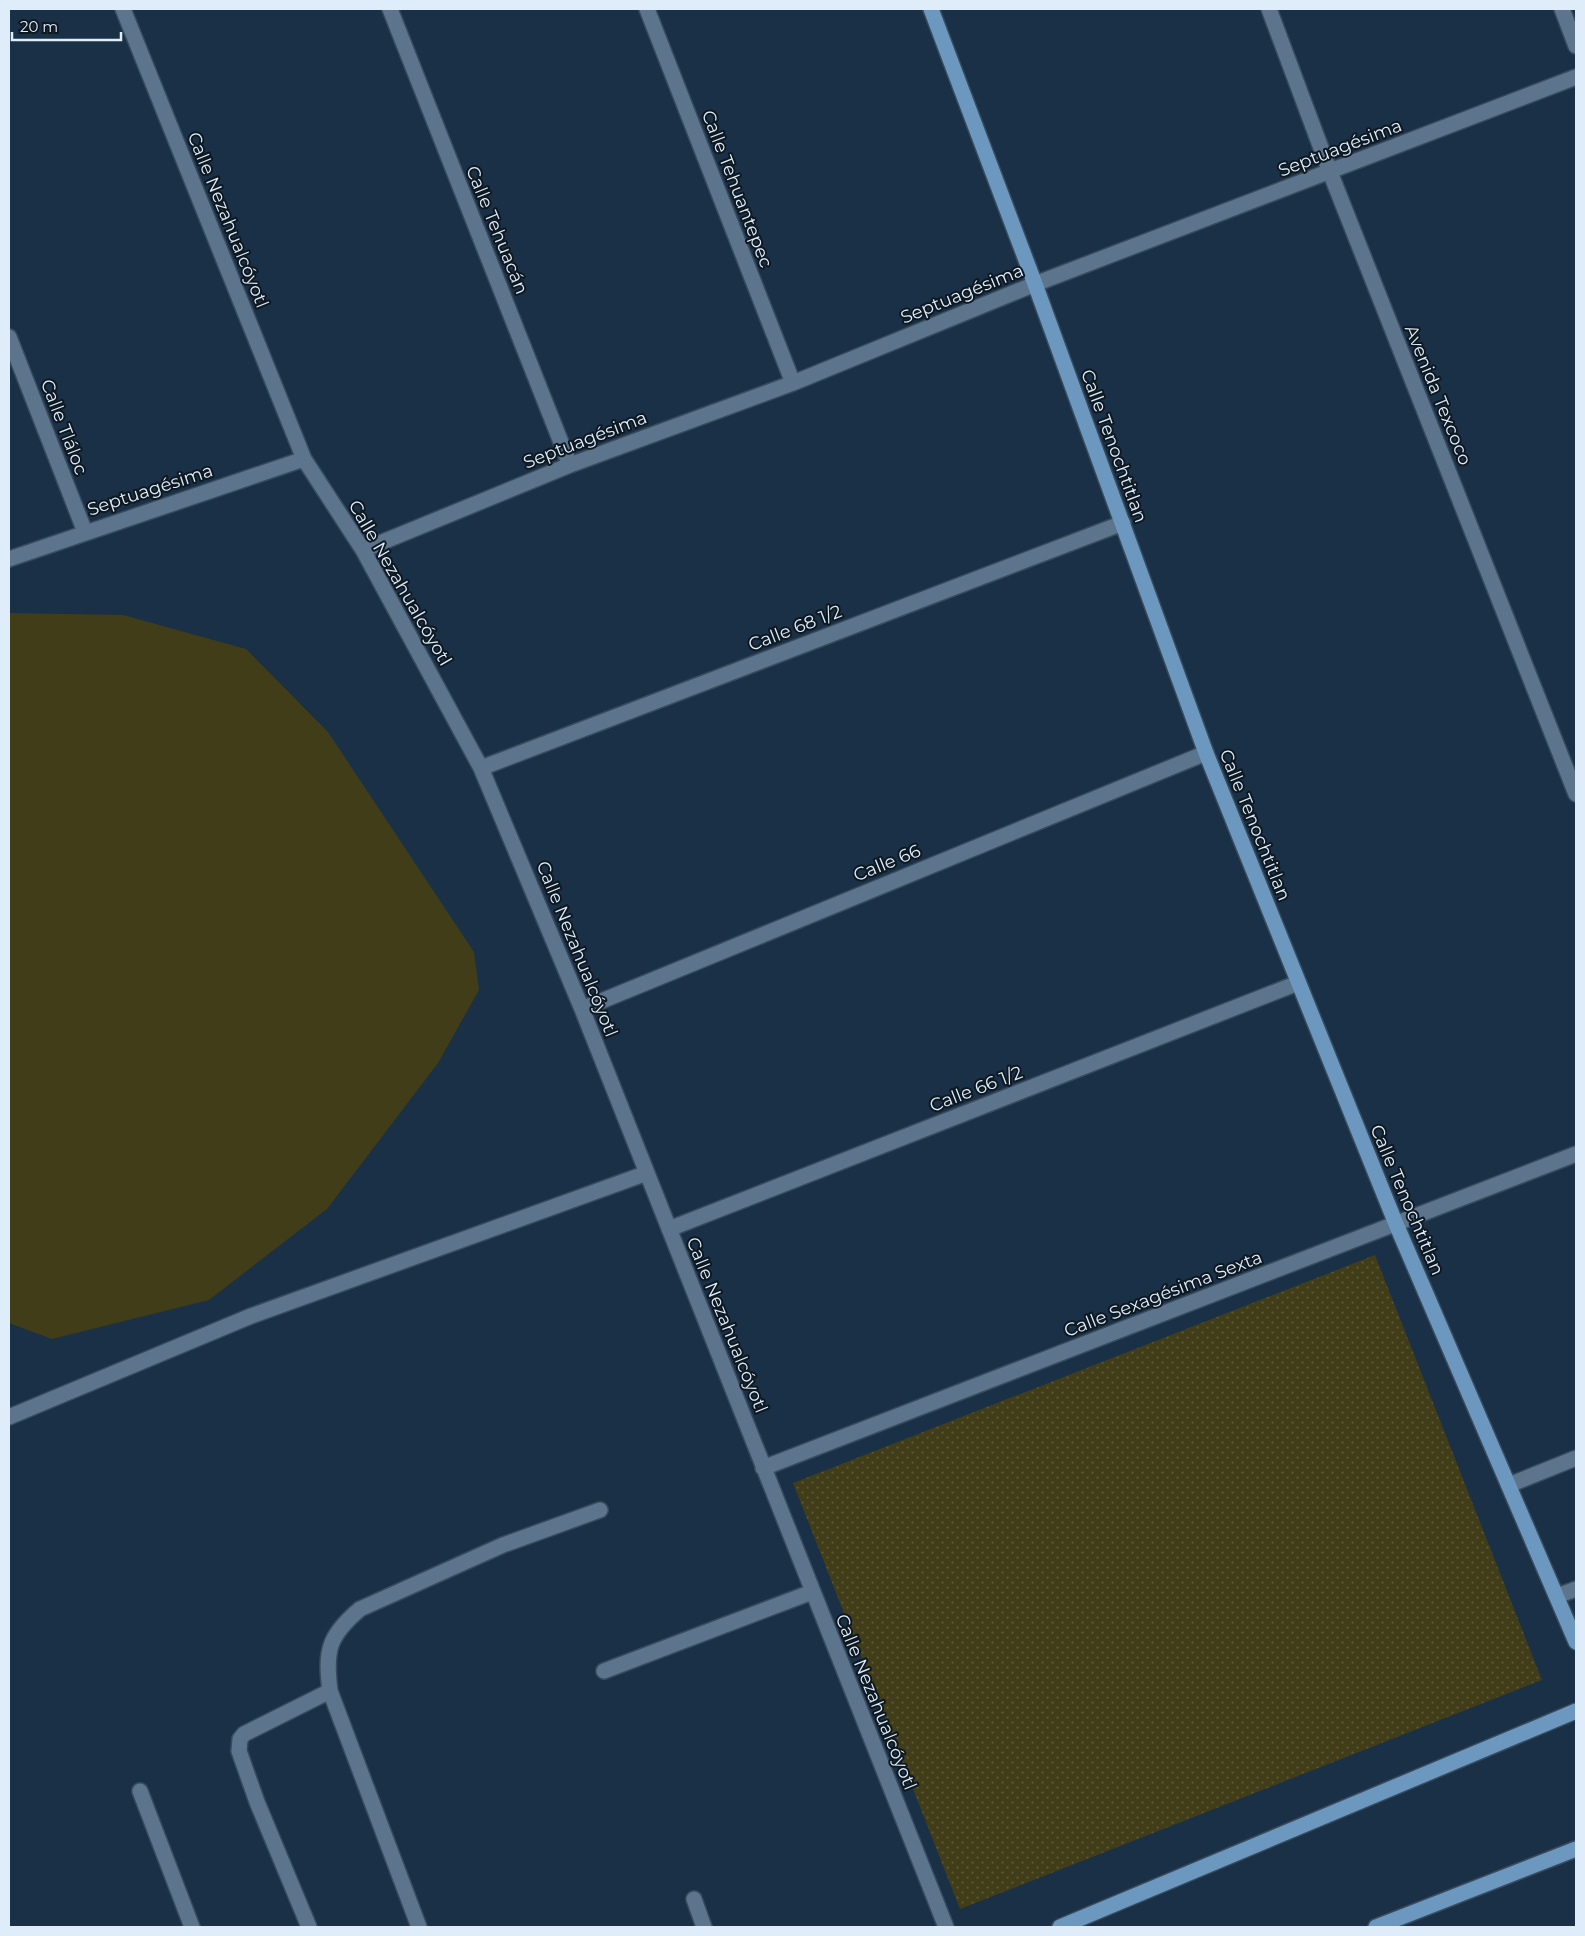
<svg xmlns="http://www.w3.org/2000/svg" width="1585" height="1936" viewBox="0 0 1585 1936" font-family="Montserrat,sans-serif">
	<defs>
		<pattern id="grass-dots" width="8" height="8" patternUnits="userSpaceOnUse" patternTransform="scale(1.25)"><rect width="8" height="8" fill="#413d18"/><path d="M2 2h.1M6 6h.1" fill="none" stroke="#5c593a" stroke-width="1.8" stroke-linecap="round"/></pattern>
	</defs>
	<rect width="100%" height="100%" fill="#193046"/>
	<path fill="url(#grass-dots)" d="M1375 1255 1542 1680 960 1909 793 1483Z"/>
	<path fill="#413d18" d="M9 613 123 615 246 649 328 732 474 952 479 990 438 1063 327 1209 209 1300 52 1339 9 1323Z"/>
	<g fill="none" stroke-linecap="round" stroke-linejoin="round">
		<defs>
			<path id="minor" d="M123 9 304 459 363 550 481 768 582 1009 946 1927
				M390 9 570 465
				M647 9 793 383
				M1269 9 1330 172 1576 794
				M1562 9 1576 46
				M9 337 85 532
				M363 550 570 465 793 383 1035 284 1576 77
				M9 559 304 459
				M481 768 1123 523
				M582 1009 1206 753
				M669 1229 1298 983
				M9 1417 251 1316 647 1173
				M763 1468 1576 1154
				M1509 1485 1576 1458
				M1557 1596 1576 1589
				M604 1671 812 1592
				M330 1691C325 1651 328 1636 360 1609L503 1545 600 1510
				M140 1791 192 1927
				M694 1899 704 1927
				M309 1927 257 1802 239 1751 240 1739 244 1734 330 1691 419 1927"/>
			<path id="major" d="M931 9 1035 284 1206 753 1396 1224 1576 1642
				M1060 1927 1576 1711
				M1376 1927 1576 1849"/>
		</defs>
		<use href="#minor" stroke="#374b5d" stroke-width="18"/>
		<use href="#major" stroke="#374b5d" stroke-width="18"/>
		<use href="#minor" stroke="#5c758d" stroke-width="15"/>
		<use href="#major" stroke="#6c97bf" stroke-width="15"/>
	</g>
	<g text-anchor="middle" stroke-width="4" stroke-linejoin="round" paint-order="stroke">
		<g font-size="18" fill="#dfedfb" stroke="#0e1821">
			<text transform="translate(1340 148) rotate(-21)" y="6">Septuagésima</text>
			<text transform="translate(737 189) rotate(69)" y="6">Calle Tehuantepec</text>
			<text transform="translate(228 220) rotate(68)" y="6">Calle Nezahualcóyotl</text>
			<text transform="translate(497 230) rotate(68)" y="6">Calle Tehuacán</text>
			<text transform="translate(962 294) rotate(-22)" y="6">Septuagésima</text>
			<text transform="translate(1438 395) rotate(68)" y="6">Avenida Texcoco</text>
			<text transform="translate(64 427) rotate(69)" y="6">Calle Tláloc</text>
			<text transform="translate(585 440) rotate(-21)" y="6">Septuagésima</text>
			<text transform="translate(1114 446) rotate(70)" y="6">Calle Tenochtitlan</text>
			<text transform="translate(150 490) rotate(-18)" y="6">Septuagésima</text>
			<text transform="translate(400 583) rotate(60)" y="6">Calle Nezahualcóyotl</text>
			<text transform="translate(795 628) rotate(-21)" y="6">Calle 68 1/2</text>
			<text transform="translate(1255 825) rotate(68)" y="6">Calle Tenochtitlan</text>
			<text transform="translate(887 863) rotate(-22)" y="6">Calle 66</text>
			<text transform="translate(577 949) rotate(68)" y="6">Calle Nezahualcóyotl</text>
			<text transform="translate(976 1089) rotate(-21)" y="6">Calle 66 1/2</text>
			<text transform="translate(1407 1200) rotate(67)" y="6">Calle Tenochtitlan</text>
			<text transform="translate(1163 1294) rotate(-21)" y="6">Calle Sexagésima Sexta</text>
			<text transform="translate(727 1325) rotate(68)" y="6">Calle Nezahualcóyotl</text>
			<text transform="translate(876 1702) rotate(68)" y="6">Calle Nezahualcóyotl</text>
		</g>
	</g>
	<rect width="1585" height="1936" fill="none" stroke="#dfedfb" stroke-width="20"/>
	<path d="M12 32v8h109v-8" fill="none" stroke="#dfedfb" stroke-width="2.5"/>
	<text x="20" y="32" font-size="15" fill="#dfedfb" stroke="#0e1821" stroke-width="4" paint-order="stroke">20 m</text>
</svg>
